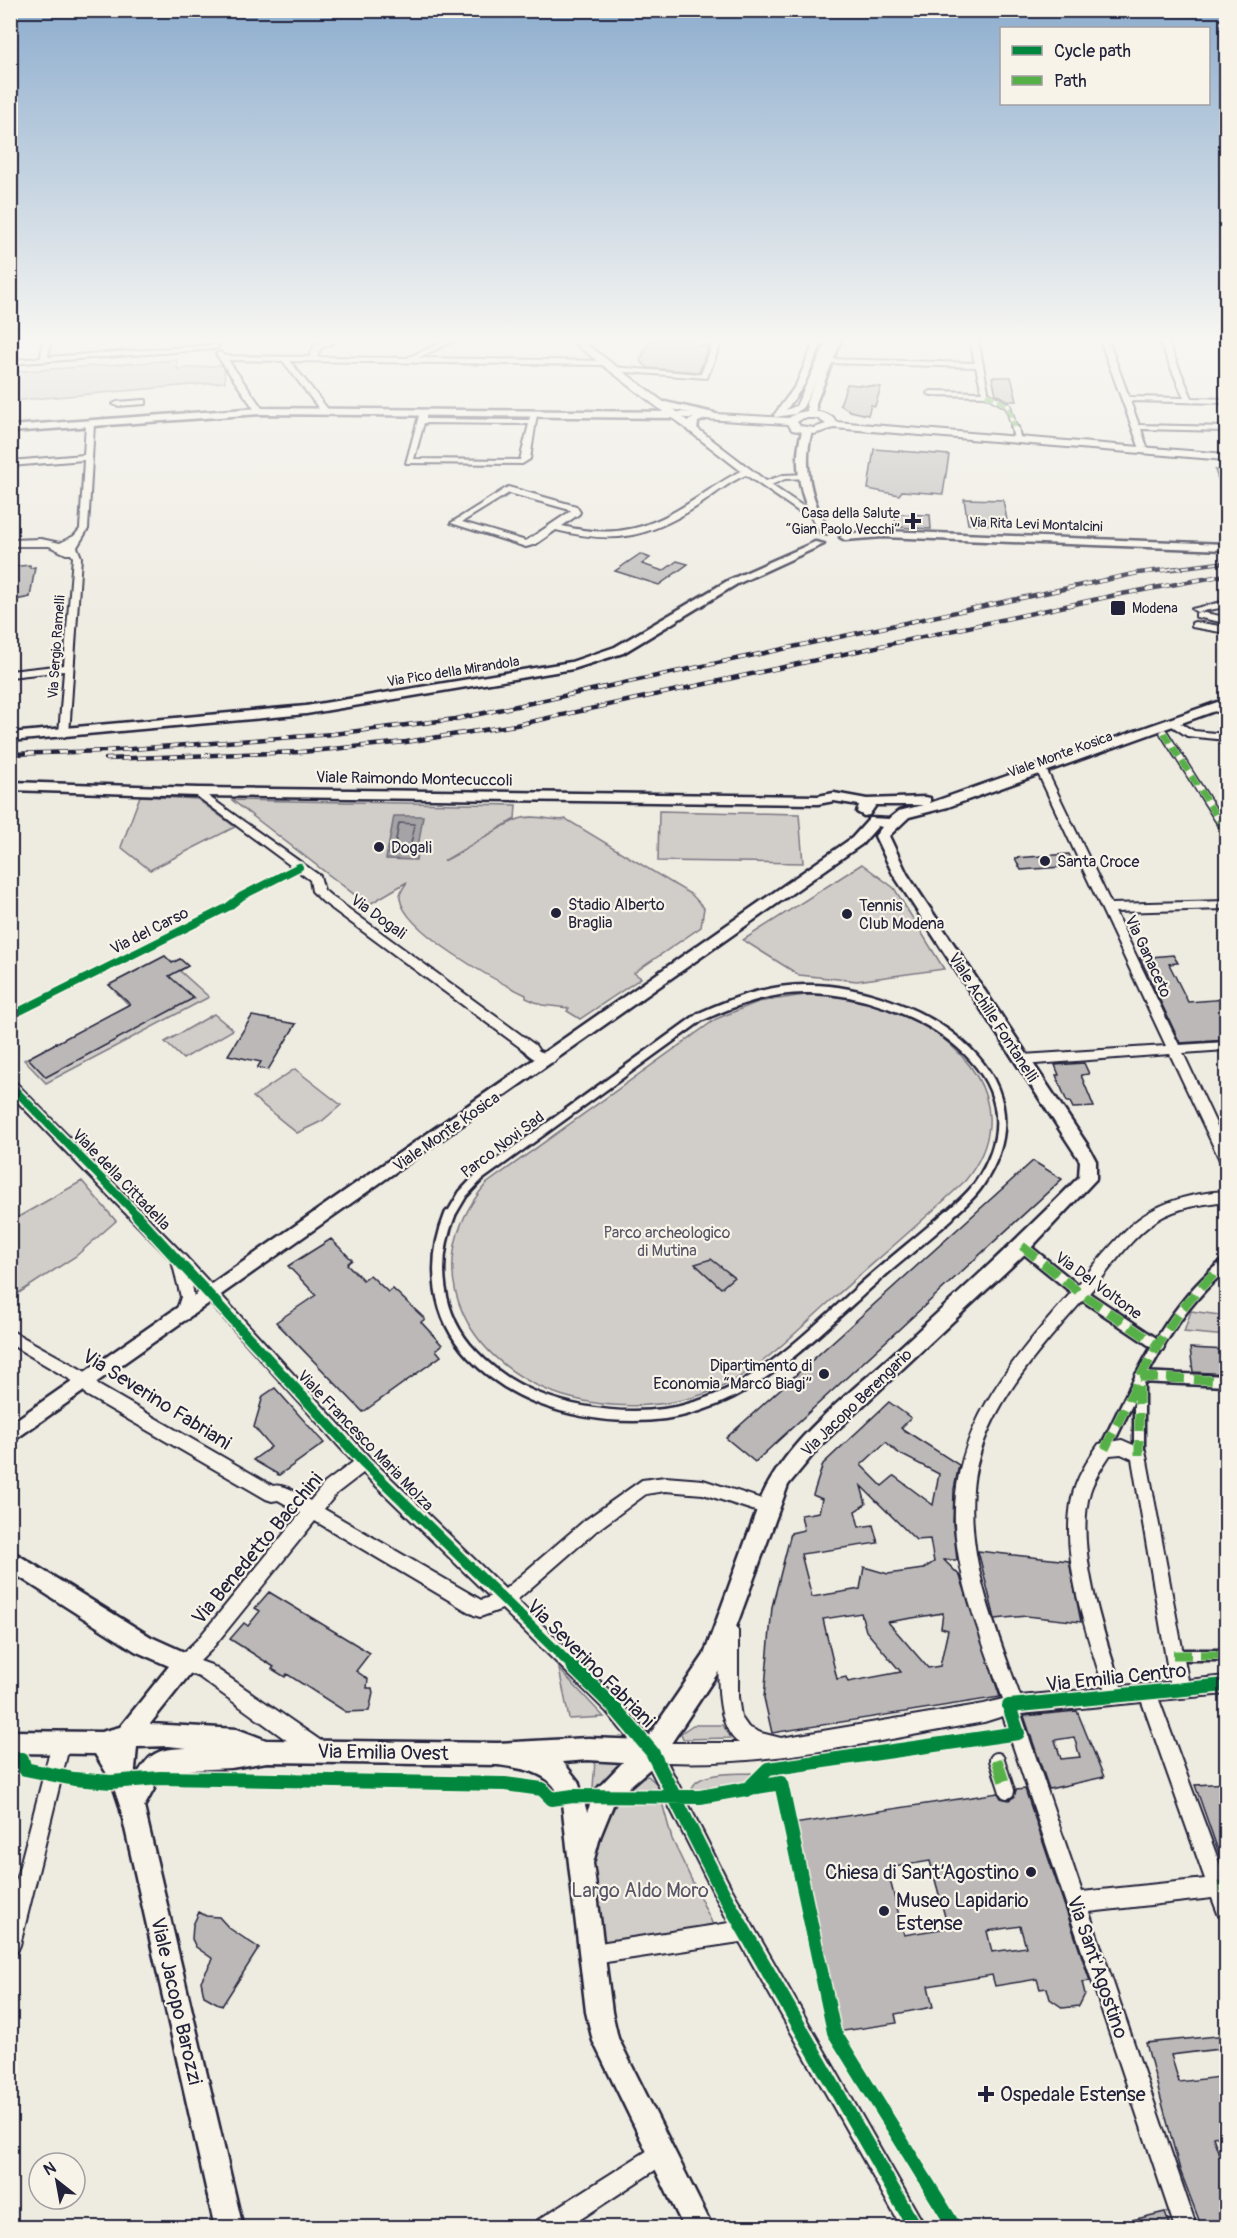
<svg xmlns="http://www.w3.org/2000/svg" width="1237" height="2238" viewBox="0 0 1237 2238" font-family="Pangolin,sans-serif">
	<rect width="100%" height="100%" fill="#eeebe1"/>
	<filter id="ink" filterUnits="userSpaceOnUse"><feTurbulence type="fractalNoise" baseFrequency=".0167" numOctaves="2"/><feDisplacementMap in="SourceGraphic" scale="12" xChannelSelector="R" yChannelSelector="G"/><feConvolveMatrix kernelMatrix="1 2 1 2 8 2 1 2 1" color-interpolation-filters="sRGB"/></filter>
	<g filter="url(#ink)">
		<path fill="#d1cdc9" stroke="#7a7882" stroke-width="1.5" d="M177 360V369L224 365 225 382 11 401V372Z
			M140 796 197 799 235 827 150 870 121 847Z
			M232 800 516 805 515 819 444 861C470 849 493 829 519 819 535 813 558 823 566 819L692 895 704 908 701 927 634 973 641 978 580 1019 567 1011 569 1008 542 1005 526 998V995C498 982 403 931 400 898 399 892 404 887 407 882L368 905Z
			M659 811 799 814 803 863 658 861Z
			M862 864 894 888 944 969 857 981 799 975 743 940Z
			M165 956 172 963 180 959 188 966 180 971 209 997 46 1083 24 1060 129 1005 109 985Z
			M805 995C833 995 861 998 887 1007 961 1035 1026 1105 965 1181 923 1221 879 1258 836 1296 797 1330 759 1373 710 1392 666 1408 616 1410 571 1398 471 1371 412 1272 486 1184L716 1019 758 1002Z
			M214 1014 233 1030 183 1059 165 1042Z
			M295 1069 341 1105 322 1121 297 1133 253 1097Z
			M82 1181 116 1221 76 1256 11 1298V1221Z
			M1191 1311 1226 1316V1336L1184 1332Z
			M559 1669 604 1717 569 1719Z
			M693 1725H722L731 1735 730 1738 683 1739 681 1733Z
			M595 1760 623 1761 599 1788H593Z
			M751 1773 755 1777C741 1789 710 1796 692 1789 696 1771 736 1774 751 1773Z
			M648 1776 657 1784 672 1839 715 1929 595 1947C594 1922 588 1892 592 1868 597 1843 620 1778 648 1776Z"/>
		<path fill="#a6a3a6" stroke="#716f7b" stroke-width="1.5" d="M394 816H423L416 860 386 859Z"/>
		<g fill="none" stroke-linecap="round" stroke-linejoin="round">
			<path stroke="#575666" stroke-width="1.5" d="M399 823 415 824 409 853 394 851Z"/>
		</g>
		<path fill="#bbb8b7" stroke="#22223b" stroke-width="1.5" fill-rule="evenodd" d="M650 340H699V346H709L699 372 648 368 640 361Z
			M992 377H1011L1017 401H1009L996 394Z
			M847 384 881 387 875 406 871 405 868 415 850 411 840 405Z
			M874 449 949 455 943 494 902 491 899 495 868 489Z
			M1215 470H1227V499L1225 500Z
			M964 499 1003 500 1008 525 968 524Z
			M895 514 930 515 931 529 896 527Z
			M640 554 650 558 642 564 663 571 677 561 688 564 659 585 615 571Z
			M30 565V568L35 567 30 597 10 601V567Z
			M1069 854 1075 866 1021 870 1015 858Z
			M1173 955 1178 963 1169 964 1188 1002 1227 999V1040L1180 1043 1140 958Z
			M165 956 172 963 180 959 188 966 169 976 194 998 46 1077 28 1058 130 1004 109 985Z
			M252 1016 296 1024 268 1070 257 1068 261 1062 228 1055Z
			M1084 1063 1089 1074 1081 1075 1094 1107 1073 1108 1070 1102H1067L1056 1075H1059L1055 1065Z
			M1033 1161 1062 1179 755 1462 726 1438Z
			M331 1239 352 1260 347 1264 363 1280 370 1275 388 1292 393 1289 425 1319 421 1322 442 1345 436 1350 441 1356 363 1412 276 1322 316 1295 288 1266Z
			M711 1259 734 1277 721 1288 695 1264Z
			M1190 1348 1227 1350V1374L1193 1372Z
			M275 1388 324 1443 279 1475 253 1460 271 1447 254 1427 263 1396Z
			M889 1402 911 1418 901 1428 959 1465 954 1489 953 1524 957 1560H944L960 1576 1000 1697 772 1733 764 1698 772 1607 791 1533 804 1530 801 1515 819 1512 822 1499 813 1495 823 1464ZM886 1442 898 1453 939 1474 933 1505 894 1476 882 1486 861 1465ZM861 1486 916 1540 930 1539 934 1562 923 1569 888 1574 864 1567 860 1589 812 1597 801 1554 878 1543 873 1525 859 1527 855 1511 866 1504ZM861 1613 866 1631 901 1672 848 1682 846 1677 837 1679 823 1619ZM943 1613 941 1628 948 1630 940 1666 928 1668 888 1622Z
			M978 1551 1069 1561 1081 1622 1026 1616 995 1619Z
			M269 1592 370 1653 356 1671 368 1679 367 1688H372L373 1693 369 1711 346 1712 287 1674 285 1677 272 1669 274 1667 230 1639 244 1623 248 1626 260 1611 255 1608Z
			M1077 1711 1104 1777 1049 1789 1024 1716ZM1074 1737 1080 1757 1061 1759 1055 1740Z
			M1227 1783V1876L1195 1785Z
			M1025 1789 1090 1981 1082 1982 1085 1994 1079 2006 1063 2008 1050 1999 1047 1988 1040 1989 1037 1979 995 1986 992 1975 928 1986 933 2007 895 2014 897 2023 837 2032 793 1824 998 1793 1001 1798 1009 1800 1014 1797 1016 1790ZM930 1861 948 1928 904 1935 887 1868ZM1020 1926 1026 1947 992 1952 987 1931Z
			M199 1912 206 1916 219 1917 229 1928 259 1948 222 2006 204 1996 201 1981 213 1959 196 1947 192 1939 193 1925Z
			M1227 2035V2048L1171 2055 1179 2082 1227 2076V2134L1213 2137 1227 2177V2228H1202L1180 2170 1146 2043Z
			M1165 2212 1171 2228H1116V2224Z"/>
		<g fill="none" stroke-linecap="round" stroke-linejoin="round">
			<defs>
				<path id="pedestrian-far4" d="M986 394 1008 406 1014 427"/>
				<path id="pedestrian-far3" d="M1164 733 1226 831"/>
				<path id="pedestrian-far2" d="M450 1216 463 1194 479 1177 700 1017C735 1001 771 988 810 989 907 990 1056 1070 979 1184 971 1196 958 1207 947 1216"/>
				<path id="pedestrian-far1" d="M450 1215C431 1262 436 1316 472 1354 501 1385 540 1403 582 1411 709 1435 773 1371 859 1292 888 1265 920 1241 949 1215
					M1022 1246 1080 1293 1159 1346
					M1140 1377 1226 1381
					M1139 1386V1455
					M1105 1449C1137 1384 1168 1310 1226 1264
					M1173 1655H1226"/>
				<path id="pedestrian" d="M997 1760 1007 1791"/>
				<path id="minor" d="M43 340H51L48 357 215 345 219 347 215 349 10 364V360L41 358Z
					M329 340H338L320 349 317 357 407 358 447 340H456L418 358 605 361 609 363 605 365 290 361 330 412 326 414H323L283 361 228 360 264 411 260 413H257L216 354 220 352 225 356 310 357 314 346Z
					M714 340H722L707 378 613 371 609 369 613 367 701 374Z
					M783 340H791L788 342Z
					M815 340H830L833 346 803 407 795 414 775 417 774 415 796 385ZM822 342 825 346 796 406 786 410 804 385Z
					M970 340H978L989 396 931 395 927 393 931 391 982 392 976 367 829 363 825 361 829 359 975 363Z
					M1100 340H1108L1129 397 1184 398 1159 340H1167L1192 398 1226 399V403L1130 401 1139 425 1226 427V431L1141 429 1147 447 1140 449Z
					M143 400H146V404L117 406 113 404 117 402Z
					M420 412H426V419L529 420 531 414H537L530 459 522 464 406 463ZM424 423 529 424 520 460 414 459Z
					M671 413H677L766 481 784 475 808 474V478L785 479 771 485 804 507V511H798L746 475C728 482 712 497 696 507 645 539 614 544 556 530L536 544 526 547 451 523 508 487 576 506 580 512 579 514 562 526C617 539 650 529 697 498 711 489 726 478 741 471L671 417ZM509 493 570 510 571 511 526 541 462 522Z
					M90 422 94 424 88 529 77 547 81 557 69 734 64 737 59 734 64 671 10 677V671L64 665 73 557 71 554H66L49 546H10V540L41 539 60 543 74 536 80 529 84 460 10 466V461L84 455 86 424Z
					M1011 425 1018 427 1021 442 1014 440Z
					M1226 601V607L1197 612 1192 609Z
					M1199 612 1226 617V623L1196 617V613Z
					M1195 622 1226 627V633L1192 627V623Z
					M1213 705 1226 708V714L1209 710V706Z
					M1173 719 1194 731 1226 734V740L1187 736 1169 724V720Z
					M1041 766 1046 769 1111 904 1226 901V909L1115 912 1179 1045 1226 1042V1050L1183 1053 1226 1145V1163L1221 1162 1219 1158 1170 1054 1022 1065 1015 1060 1022 1055 1166 1046 1036 769Z
					M198 789 320 876 324 890 331 896 535 1045 539 1051 554 1056 556 1059 554 1062C544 1065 531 1059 525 1051L323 902 312 891 310 880 194 794 193 792Z
					M10 1080 15 1082 187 1258 370 1458 505 1589 584 1521 642 1480 665 1477 703 1480 774 1503 776 1508 774 1513 768 1515 703 1494 665 1491 646 1494 596 1531 517 1600 618 1699 656 1743H739C712 1725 719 1660 720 1631L723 1625 729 1623 735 1625 738 1631V1697L741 1717 748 1727 761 1733 781 1738 984 1704 1003 1699C983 1642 958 1584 955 1524 952 1427 1010 1363 1070 1294 1090 1271 1108 1247 1130 1226 1157 1202 1191 1193 1226 1191V1201C1202 1204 1178 1207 1157 1220 1133 1236 1116 1261 1098 1283 1047 1342 980 1408 973 1489 967 1562 996 1629 1020 1696L1104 1688C1086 1632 1060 1557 1072 1498 1076 1478 1088 1460 1099 1444L1122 1440 1145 1450 1188 1680 1226 1676V1694L1159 1700 1226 1881V1919L1219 1916 1212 1898 1089 1912 1197 2228H1175L1003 1716 984 1722C879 1740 774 1766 667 1762L730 1886 926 2228H902L740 1942 593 1964 586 1961 583 1954 586 1947 593 1944 729 1923 645 1759 606 1711 502 1609 480 1617 474 1615 315 1521 210 1651 200 1661 211 1665 324 1743 326 1750 324 1757 317 1759 310 1757 199 1677 179 1669 176 1663 179 1657 198 1639 301 1513 278 1500 272 1501 266 1499 86 1395 81 1386 10 1344V1330L93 1376 98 1385 273 1486C286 1483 299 1495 310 1501L325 1483 353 1462 191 1282C195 1296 195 1305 188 1319L183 1321 178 1319 175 1315 181 1297 172 1261 10 1094ZM1121 1454 1132 1459 1170 1682 1121 1686C1104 1635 1074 1545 1090 1492 1094 1479 1102 1467 1110 1455ZM363 1473 490 1597 481 1600 324 1509 337 1493ZM1142 1702 1205 1879 1082 1892 1021 1714Z
					M61 1734 68 1737 70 1743 20 1945 17 1952 10 1955V1904L52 1743 54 1737Z
					M661 2142 669 2145 672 2153 669 2161 567 2228H535L538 2220Z"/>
				<path id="tertiary" d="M841 340 816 403V414L808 416 806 403 833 341Z
					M665 402 714 413 716 415 698 422 697 432H691L688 421 700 415 662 407 660 405Z
					M260 408 674 412 679 415 674 418 260 414 10 432V426Z
					M807 428 812 431C802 465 811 502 830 531L825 534 821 533C801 504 792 466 802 431Z
					M883 531 1226 544V550L883 537 845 540 840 537 845 534Z
					M815 542 824 544 737 584 623 653 573 669 306 714 10 741V733L306 706 571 662 615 647 729 580Z
					M1226 699V707L948 807 909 817 889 836 907 874 1088 1146 1096 1161V1179L1028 1251 821 1445 788 1485 721 1668 660 1760 623 1792 613 1805 600 1837 593 1863 612 2012 618 2038 713 2228H684L593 2041 586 2012 562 1803C554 1772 526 1769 498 1765L267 1762 231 1768 168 1771 160 1778 144 1807 243 2228H215L120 1806 112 1782 95 1754 10 1753V1731L101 1732 120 1727 169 1666 135 1651 10 1571V1550L151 1637 193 1656 196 1663 193 1670 150 1724 237 1729 266 1740 498 1743 588 1738 646 1740 704 1655 762 1496C789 1438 847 1396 894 1353 957 1295 1019 1238 1079 1177L1080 1161 893 874 875 836 882 827 878 826 862 844 10 1443V1424L852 838 870 818 889 819 899 811 923 805H876L869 815 864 816 857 812 859 805 834 801 818 804 198 796 10 790V782L198 788 818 796 834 793 867 799 925 797 930 798V803ZM168 1746 187 1748C156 1749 150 1752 134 1780L137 1747ZM588 1760 623 1762 597 1789 587 1812 578 1781 563 1762Z"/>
				<path id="secondary" d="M570 340H581L677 412 789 418C802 408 818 410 833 417L836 422 1226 454V460L834 428 814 434 792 430 788 424 670 417ZM803 418H817L826 424 814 428 800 426 797 422Z"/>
			</defs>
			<use href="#pedestrian-far4" stroke="#22223b" stroke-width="8"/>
			<use href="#pedestrian-far3" stroke="#22223b" stroke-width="10"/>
			<use href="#pedestrian-far2" stroke="#22223b" stroke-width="13"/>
			<use href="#pedestrian-far1" stroke="#22223b" stroke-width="15"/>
			<use href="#pedestrian" stroke="#22223b" stroke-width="18"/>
			<use href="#minor" stroke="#22223b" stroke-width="4"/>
			<use href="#tertiary" stroke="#22223b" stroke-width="5"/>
			<use href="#secondary" stroke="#22223b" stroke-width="4"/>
			<use href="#pedestrian-far4" stroke="#f7f3e8" stroke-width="5"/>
			<use href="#pedestrian-far3" stroke="#f7f3e8" stroke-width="7"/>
			<use href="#pedestrian-far2" stroke="#f7f3e8" stroke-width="8"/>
			<use href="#pedestrian-far1" stroke="#f7f3e8" stroke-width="10"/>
			<use href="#pedestrian" stroke="#f7f3e8" stroke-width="14"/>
			<use href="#minor" fill="#f7f3e8" fill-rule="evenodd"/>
			<use href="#tertiary" fill="#f7f3e8" fill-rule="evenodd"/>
			<use href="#secondary" fill="#f7f3e8" fill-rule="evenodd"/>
			<defs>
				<path id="rail-far1" d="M1169 569 1226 562"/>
				<path id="rail" d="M10 754 105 751 333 734 456 719 1138 573 1181 568
					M106 759 301 752 406 742 516 725 1116 595 1226 575"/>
			</defs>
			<use href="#rail-far1" stroke="#22223b" stroke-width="4"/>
			<use href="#rail" stroke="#22223b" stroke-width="4.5"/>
			<use href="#rail-far1" stroke="#f7f3e8" stroke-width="2" stroke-dasharray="7" stroke-linecap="butt"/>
			<use href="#rail" stroke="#f7f3e8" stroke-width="3" stroke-dasharray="8" stroke-linecap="butt"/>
			<path stroke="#55b146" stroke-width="4.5" stroke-dasharray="9 4.5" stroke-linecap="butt" d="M986 394 1008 406 1014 427"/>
			<path stroke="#55b146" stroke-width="6" stroke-dasharray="11 6" stroke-linecap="butt" d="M1164 733 1226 831"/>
			<path stroke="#55b146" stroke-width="9" stroke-dasharray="18 9" stroke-linecap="butt" d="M1022 1246 1080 1293 1159 1346
				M1140 1377 1226 1381
				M1139 1386V1455
				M1105 1449C1137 1384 1168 1310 1226 1264
				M1173 1655H1226"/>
			<path stroke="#55b146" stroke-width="11" stroke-dasharray="22 11" stroke-linecap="butt" d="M997 1760 1007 1791
				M1219 1887 1226 1885"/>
			<defs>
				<path id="cycleway-far2" d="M10 1016 228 907 242 896 299 867
					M10 1085 138 1216"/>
				<path id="cycleway-far1" d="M136 1215 364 1463 575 1669"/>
				<path id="cycleway" d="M574 1668 612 1705 652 1752 723 1893 915 2228
					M10 1759H22L25 1769 74 1779 111 1782 160 1778 505 1784 542 1789 552 1799 573 1796 700 1797 781 1783 834 2032 955 2228
					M747 1790 768 1769 1018 1733 1009 1706 1226 1685"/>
			</defs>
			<use href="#cycleway-far2" stroke="#f7f3e8" stroke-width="12"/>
			<use href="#cycleway-far1" stroke="#f7f3e8" stroke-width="14"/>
			<use href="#cycleway" stroke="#f7f3e8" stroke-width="17"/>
			<use href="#cycleway-far2" stroke="#00873e" stroke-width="8"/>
			<use href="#cycleway-far1" stroke="#00873e" stroke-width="10"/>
			<use href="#cycleway" stroke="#00873e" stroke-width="14"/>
		</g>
	</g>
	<linearGradient id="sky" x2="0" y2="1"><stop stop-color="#8dadce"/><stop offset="0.52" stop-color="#f7f6f2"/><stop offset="1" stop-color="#f7f6f2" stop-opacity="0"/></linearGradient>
	<rect width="1237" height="653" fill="url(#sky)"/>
	<g fill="#22223b" stroke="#f7f3e8" stroke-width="2">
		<path d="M910 512h6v6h6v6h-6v6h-6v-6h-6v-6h6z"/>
		<rect x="1110" y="600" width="16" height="16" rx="3"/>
		<circle cx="379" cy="847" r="6"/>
		<circle cx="1045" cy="861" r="6"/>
		<circle cx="556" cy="913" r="6"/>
		<circle cx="847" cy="914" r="6"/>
		<circle cx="824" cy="1374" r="6"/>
		<circle cx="1031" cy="1872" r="6"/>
		<circle cx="884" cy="1911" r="6"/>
		<path d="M983 2085h6v6h6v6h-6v6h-6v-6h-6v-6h6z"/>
	</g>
	<g text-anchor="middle" stroke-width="4.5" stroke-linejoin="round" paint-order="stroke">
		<g font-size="14" fill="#22223b" stroke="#f7f3e8" text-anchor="end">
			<text x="900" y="518">Casa della Salute<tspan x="900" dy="16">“Gian Paolo Vecchi”</tspan></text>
			<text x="1132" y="613" text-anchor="start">Modena</text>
		</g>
		<g font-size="14" fill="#22223b" stroke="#f7f3e8">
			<text transform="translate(1036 524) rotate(2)" y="5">Via Rita Levi Montalcini</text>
			<text transform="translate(56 647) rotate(-86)" y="5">Via Sergio Ramelli</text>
			<text transform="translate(453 671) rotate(-9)" y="5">Via Pico della Mirandola</text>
			<text transform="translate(1060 754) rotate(-20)" y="5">Viale Monte Kosica</text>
		</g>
		<g font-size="16" fill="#22223b" stroke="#f7f3e8">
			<text transform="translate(414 778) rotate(1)" y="6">Viale Raimondo Montecuccoli</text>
			<text transform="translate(379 916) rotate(36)" y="6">Via Dogali</text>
			<text transform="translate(149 930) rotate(-27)" y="6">Via del Carso</text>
			<text transform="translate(1149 956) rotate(65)" y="6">Via Ganaceto</text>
			<text transform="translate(994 1017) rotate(57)" y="6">Viale Achille Fontanelli</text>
			<text transform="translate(446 1131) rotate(-35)" y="6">Viale Monte Kosica</text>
			<text transform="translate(502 1144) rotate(-37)" y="6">Parco Novi Sad</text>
			<text transform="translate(122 1179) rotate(46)" y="6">Viale della Cittadella</text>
			<text transform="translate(1099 1285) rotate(36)" y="6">Via Del Voltone</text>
			<text transform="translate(856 1402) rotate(-44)" y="6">Via Jacopo Berengario</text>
			<text transform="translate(366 1440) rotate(46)" y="6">Viale Francesco Maria Molza</text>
		</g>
		<g font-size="16" fill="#22223b" stroke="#f7f3e8" text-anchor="start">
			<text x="391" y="853">Dogali</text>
			<text x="1057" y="867">Santa Croce</text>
			<text x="568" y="910">Stadio Alberto<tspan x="568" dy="18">Braglia</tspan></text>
			<text x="859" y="911">Tennis<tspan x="859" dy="18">Club Modena</tspan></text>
			<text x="812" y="1371" text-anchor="end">Dipartimento di<tspan x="812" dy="18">Economia “Marco Biagi”</tspan></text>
		</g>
		<g font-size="16" fill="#575566" stroke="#f7f3e8">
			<text x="667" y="1238">Parco archeologico<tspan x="667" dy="18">di Mutina</tspan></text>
		</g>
		<g font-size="20" fill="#22223b" stroke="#f7f3e8">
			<text transform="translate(157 1399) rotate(32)" y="7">Via Severino Fabriani</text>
			<text transform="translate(257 1548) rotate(-50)" y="7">Via Benedetto Bacchini</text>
			<text transform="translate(591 1663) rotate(45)" y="7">Via Severino Fabriani</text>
			<text transform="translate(1116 1677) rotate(-6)" y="7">Via Emilia Centro</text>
			<text transform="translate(383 1752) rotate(1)" y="7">Via Emilia Ovest</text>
			<text transform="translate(1098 1967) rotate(71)" y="7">Via Sant'Agostino</text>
			<text transform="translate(177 2001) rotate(77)" y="7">Viale Jacopo Barozzi</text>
		</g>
		<g font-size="20" fill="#22223b" stroke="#f7f3e8" text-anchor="start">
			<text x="1019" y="1879" text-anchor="end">Chiesa di Sant’Agostino</text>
			<text x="896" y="1907">Museo Lapidario<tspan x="896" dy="23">Estense</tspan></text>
			<text x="1000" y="2101">Ospedale Estense</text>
		</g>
		<g font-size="20" fill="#575566" stroke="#f7f3e8">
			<text x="640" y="1897">Largo Aldo Moro</text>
		</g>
	</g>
	<rect width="1237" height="2238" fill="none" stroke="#f7f3e8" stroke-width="36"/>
	<rect x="18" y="18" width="1201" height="2202" fill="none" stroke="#22223b" stroke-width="2" filter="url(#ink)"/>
	<rect x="1000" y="27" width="210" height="78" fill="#f7f3e8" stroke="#a29fa3" stroke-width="1.5"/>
	<rect x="1012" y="46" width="30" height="9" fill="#00873e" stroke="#a29fa3" stroke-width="1.5"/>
	<text x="1054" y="57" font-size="18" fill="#22223b">Cycle path</text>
	<rect x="1012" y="76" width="30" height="9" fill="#55b146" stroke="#a29fa3" stroke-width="1.5"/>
	<text x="1054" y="87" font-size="18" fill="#22223b">Path</text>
	<g transform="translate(57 2181) rotate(329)"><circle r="28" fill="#f7f3e8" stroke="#a29fa3" stroke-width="1.5"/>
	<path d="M0-4.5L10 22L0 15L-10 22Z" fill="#22223b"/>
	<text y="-9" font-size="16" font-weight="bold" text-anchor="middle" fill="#22223b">N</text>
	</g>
</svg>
